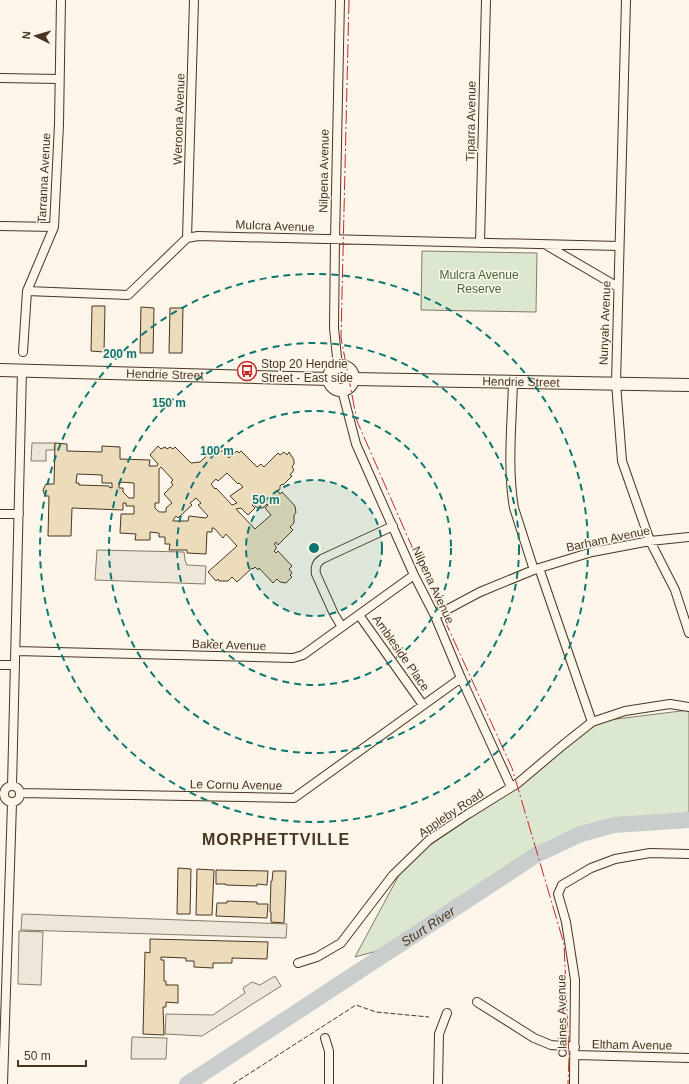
<svg xmlns="http://www.w3.org/2000/svg" width="689" height="1084" viewBox="0 0 689 1084" font-family="Arial,sans-serif">
	<rect width="100%" height="100%" fill="#fbf6e9"/>
	<path fill="#dce7d0" stroke="#887966" d="M422 251 537 253 536 312 421 310Z
		M689 710V820L614 825 581 834 536 855 399 945 355 957 406 862 518 783 592 722Z"/>
	<path fill="#ede7d9" stroke="#887966" d="M32 443H55L54 450H46V461H31Z
		M97 550 184 552 185 560 187 565 206 566 205 584 95 580Z
		M22 914 287 924 286 938 21 930Z
		M19 931 43 932 41 985 18 984Z
		M275 976 281 986 202 1036 165 1034 166 1014 213 1015 245 993 243 988 252 982 260 985Z
		M132 1037 167 1038 166 1059H131Z"/>
	<g fill="none" stroke-linecap="round" stroke-linejoin="round">
		<path stroke="#c9cecd" stroke-width="16" id="s1" d="M187 1084 536 855 581 834 614 825 689 820"/>
	</g>
	<path fill="#ecdcbc" stroke="#4a3520" fill-rule="evenodd" d="M92 306H105L104 352 91 351Z
		M141 307 154 308 153 353H140Z
		M170 308H183L182 353H169Z
		M55 443 67 444V451L102 452V446L120 447V459L150 460 149 466H157L158 464 150 455 158 446 161 449 165 447 167 449 170 447 173 449 175 447 191 463 200 462 214 449 217 452 219 450 221 452 223 450 229 458 237 451 239 453 241 451 257 467 261 464 264 467 278 453 280 455 284 452 287 455 289 452 294 460V464L292 467 294 470 290 475 292 476 283 485 282 484 280 486V489L278 491 280 494 282 492 295 506 296 513 294 515V523L290 527 293 530 278 545 276 542 274 544 276 546V549L274 551 276 553 278 551 292 566 289 569 292 573 290 575 292 577 286 583 280 582 277 579 273 583 259 568 258 570 255 567 253 569 252 568 237 582 232 577 228 581H219L218 579 216 581 208 572 237 546 226 534 223 538 214 528H212V532H207L206 554 187 553V550H169L170 544H165V537H159V533L150 532V540H135L136 534 120 533 121 514H134V506H126V503H123V510L72 508 71 536H48L49 496H45L43 490 46 484H54ZM161 467 173 480 171 482 173 485 164 494 172 503 166 508V512H159L155 508V503H159V469ZM227 473 238 484 239 483 243 487 230 496 237 503 232 505 216 488 215 489 211 484 216 479 218 481ZM77 474 102 475V483H112V488L109 487V486L79 485V483H76ZM119 482 134 483V498H129L123 492V488H119ZM196 498 201 503 198 505 208 516 206 518 189 516 188 521H173V520L176 516 178 518 192 505 190 503ZM253 504 256 507 260 508H263L267 504 268 505 265 508 271 515 255 529 236 509 241 508 248 515 255 508 252 505Z
		M178 868 191 869 190 914H177Z
		M197 869 214 870 212 915H196Z
		M216 870 268 871 267 885 257 884V886L226 885V884H216Z
		M273 871H286L284 923 271 922V912H270L271 881H272Z
		M227 901 257 902V904H268L267 918 216 916 217 903H227Z
		M150 939 268 942 267 959 232 958V963H213V968L194 967V961H186V958L161 957V960H164V981H166V985H178V1003L166 1002V1007H163L164 1035 143 1034 145 952 150 953Z"/>
	<g fill="none" stroke-linecap="round" stroke-linejoin="round">
		<defs>
			<path id="street" d="M626 0 616 383 622 461 650 541 675 590 689 633
				M0 78 59 79
				M0 226 54 227
				M187 238 194 0
				M480 243 486 0
				M546 245 618 287
				M27 291 128 295 187 238 198 236 619 246
				M23 352 27 291 54 227 59 124 61 0
				M338 367 334 328 335 240 340 0
				M513 381C512 422 507 468 514 508L534 570
				M342 390 356 444 414 575 435 616 461 678 511 787
				M0 514H19
				M539 568 592 722
				M359 615 423 705
				M435 616 480 592 536 569 592 552 650 541 689 537
				M342 627 334 614 316 574C315 567 316 563 322 559L393 526
				M16 651 293 658 303 655 414 575
				M0 665H15
				M4 794a8 8 0 1 1 16 0a8 8 0 1 1-16 0Z
				M12 786 22 370
				M20 793 294 798 461 678
				M298 963 317 957 341 943 393 875 429 840 468 814 518 783 563 745 592 722 625 711 670 704 689 707
				M477 1002 534 1038 551 1045 575 1047
				M325 1038 329 1051V1084
				M575 1055 689 1058
				M3 1084 12 803
				M438 1084 439 1034 447 1013
				M574 1084 575 980 566 922 558 894 562 885 591 868 615 859 650 853 689 854"/>
			<g id="secondary">
				<circle cx="341" cy="378" r="12"/>
				<path id="s2" d="M0 370 329 379"/>
				<path id="s3" d="M353 379 689 385"/>
			</g>
		</defs>
		<use href="#street" stroke="#4a3520" stroke-width="10"/>
		<use href="#secondary" stroke="#4a3520" stroke-width="14"/>
		<use href="#street" stroke="#fbf6e9" stroke-width="8"/>
		<use href="#secondary" stroke="#fbf6e9" stroke-width="12"/>
		<path stroke="#4a3520" stroke-width="1" stroke-dasharray="5 2" stroke-linecap="butt" d="M233 1084 356 1005 376 1012 429 1017"/>
		<path stroke="#c62828" stroke-width="1" stroke-dasharray="14 3 2 3" stroke-linecap="butt" d="M349 0 341 338 357 421 430 588 512 768 564 944 569 1058 568 1084"/>
	</g>
	<circle cx="314" cy="548" r="68" fill="#0f766e" fill-opacity=".12"/>
	<g fill="none" stroke="#0f766e" stroke-width="2" stroke-dasharray="7 5">
		<circle cx="314" cy="548" r="68"/>
		<circle cx="314" cy="548" r="137"/>
		<circle cx="314" cy="548" r="205"/>
		<circle cx="314" cy="548" r="274"/>
	</g>
	<defs>
		<symbol id="bus-ring" viewBox="-11 -11 22 22"><circle r="9.5" fill="#fbf6e9" stroke="#c62828" stroke-width="1.5"/><path d="M-5-6H5V4H4V6H2V4H-2V6H-4V4H-5ZM-3.5-4V0h7V-4ZM-3.5 1.2v1.5H-2V1.2ZM2 1.2v1.5H3.5V1.2Z" fill="#c62828"/></symbol>
	</defs>
	<g fill-rule="evenodd">
		<use href="#bus-ring" x="236" y="360" width="22" height="22"/>
	</g>
	<g text-anchor="middle" stroke-width="3" stroke-linejoin="round" paint-order="stroke">
		<g font-size="12" fill="#4a3520" stroke="#fbf6e9">
			<text transform="translate(179 119) rotate(-88)" y="4">Weroona Avenue</text>
			<text transform="translate(471 121) rotate(-89)" y="4">Tiparra Avenue</text>
			<text transform="translate(324 171) rotate(-89)" y="4">Nilpena Avenue</text>
			<text transform="translate(44 178) rotate(-87)" y="4">Tarranna Avenue</text>
			<text transform="translate(275 226) rotate(2)" y="4">Mulcra Avenue</text>
			<text transform="translate(605 323) rotate(-88)" y="4">Nunyah Avenue</text>
			<text dy="4" stroke="none"><textPath href="#s2" startOffset="165">Hendrie Street</textPath></text>
			<text dy="4" stroke="none"><textPath href="#s3" startOffset="168">Hendrie Street</textPath></text>
			<text transform="translate(608 539) rotate(-12)" y="4">Barham Avenue</text>
			<text transform="translate(433 585) rotate(65)" y="4">Nilpena Avenue</text>
			<text transform="translate(229 645) rotate(2)" y="4">Baker Avenue</text>
			<text transform="translate(401 653) rotate(55)" y="4">Ambleside Place</text>
			<text transform="translate(236 785) rotate(1)" y="4">Le Cornu Avenue</text>
			<text transform="translate(451 813) rotate(-34)" y="4">Appleby Road</text>
			<text transform="translate(562 1016) rotate(-91)" y="4">Claines Avenue</text>
			<text transform="translate(632 1045) rotate(1)" y="4">Eltham Avenue</text>
		</g>
		<g font-size="12" fill="#436837" stroke="#fbf6e9">
			<text x="479" y="279">Mulcra Avenue<tspan x="479" dy="14">Reserve</tspan></text>
		</g>
		<g font-size="12" fill="#4a3520" stroke="#fbf6e9" text-anchor="start">
			<text x="261" y="368">Stop 20 Hendrie<tspan x="261" dy="14">Street - East side</tspan></text>
		</g>
		<g font-size="13" font-style="italic" fill="#4a3520" stroke="#fbf6e9">
			<text dy="5" stroke="none"><textPath href="#s1" startOffset="288">Sturt River</textPath></text>
		</g>
		<g font-size="16" font-weight="bold" letter-spacing="1" fill="#4a3520" stroke="#fbf6e9">
			<text x="276" y="845">MORPHETTVILLE</text>
		</g>
	</g>
	<circle cx="314" cy="548" r="6" fill="#0f766e" stroke="#fbf6e9" stroke-width="2"/>
	<g font-size="12" text-anchor="middle" font-weight="bold" fill="#0f766e" stroke="#fbf6e9" stroke-width="3" stroke-linejoin="round" paint-order="stroke">
		<text x="120" y="358">200 m</text>
		<text x="169" y="407">150 m</text>
		<text x="217" y="455">100 m</text>
		<text x="266" y="504">50 m</text>
	</g>
	<g transform="translate(36 36) rotate(275)" stroke="#fbf6e9" stroke-width="3" paint-order="stroke">
	<path d="M0-3L7 15L0 10L-7 15Z" fill="#4a3520"/>
	<text y="-6" font-size="11" font-weight="bold" text-anchor="middle" fill="#4a3520">N</text>
	</g>
	<path d="M18 1060v6h68v-6" fill="none" stroke="#4a3520" stroke-width="2"/>
	<text x="24" y="1060" font-size="12" fill="#4a3520" stroke="#fbf6e9" stroke-width="3" paint-order="stroke">50 m</text>
</svg>
